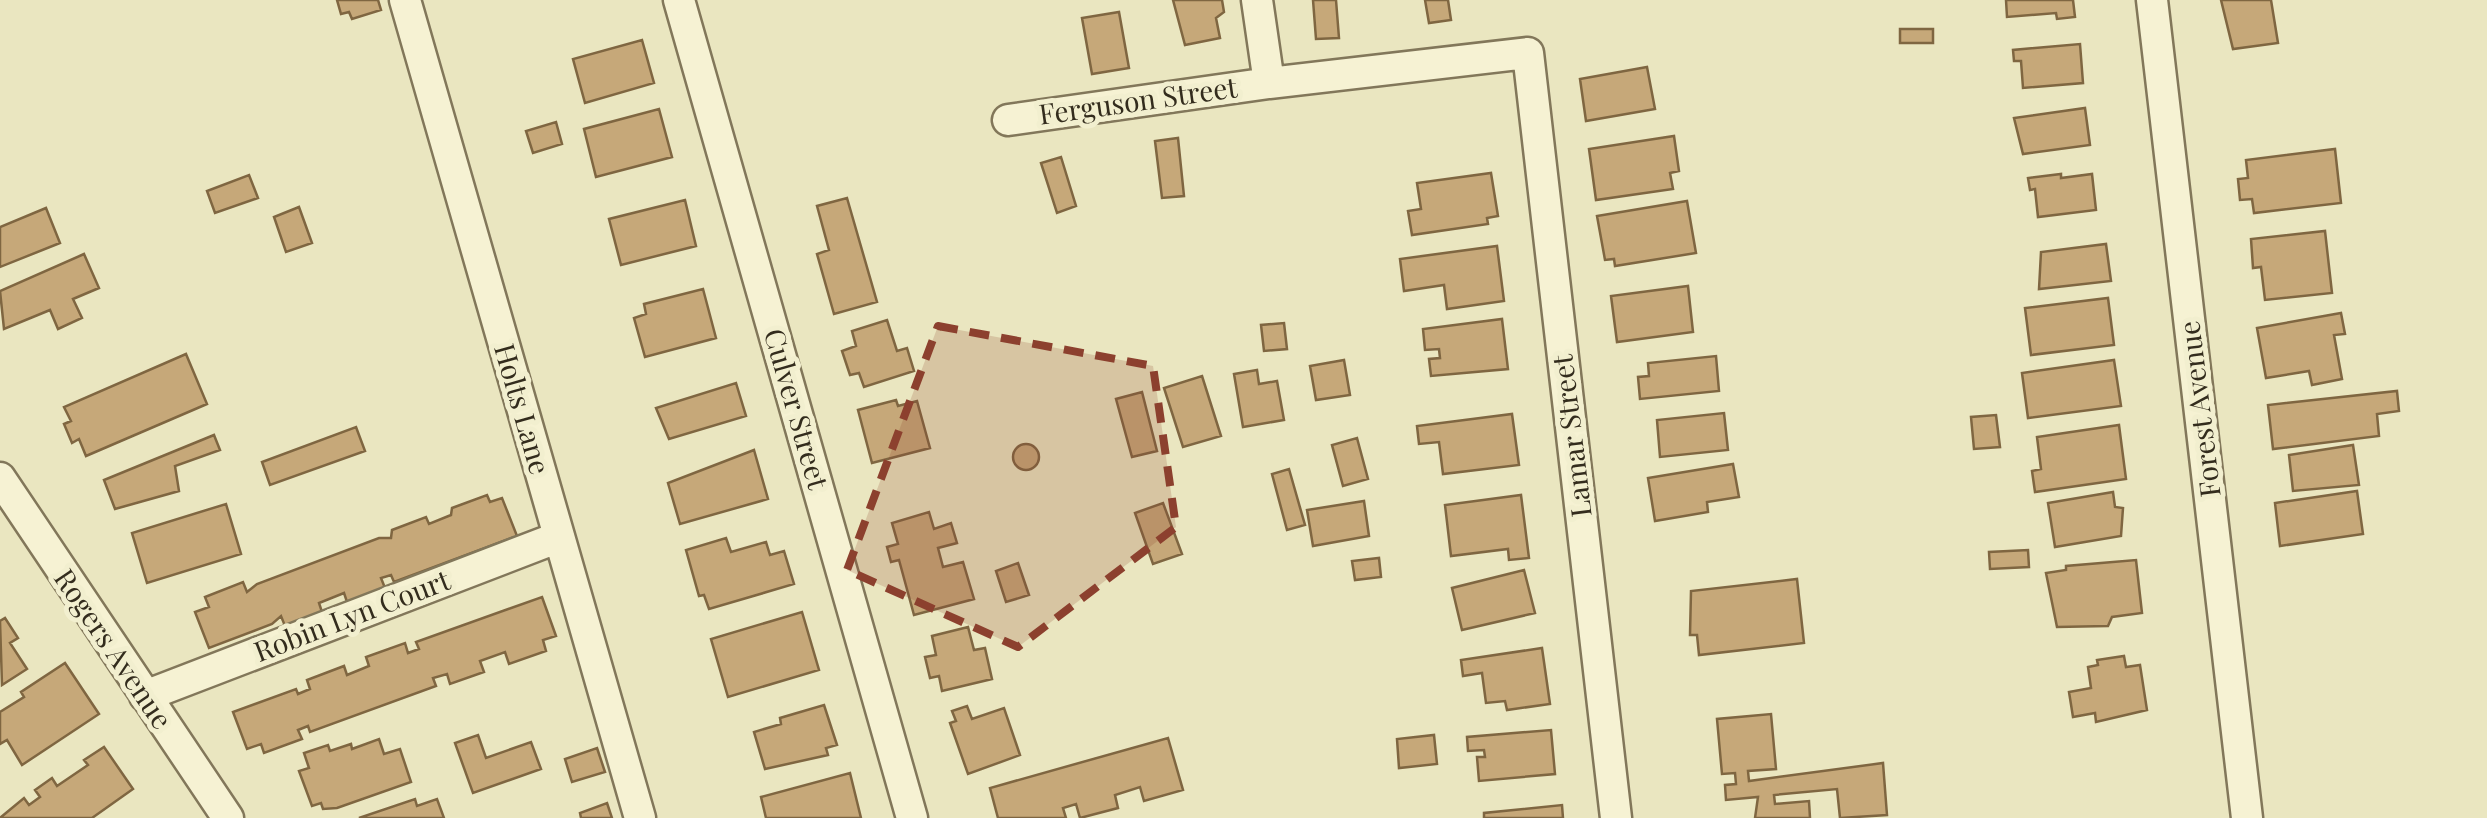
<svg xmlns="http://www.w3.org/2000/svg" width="2487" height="818" viewBox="0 0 2487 818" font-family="'Playfair Display',serif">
	<rect width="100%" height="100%" fill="#eae6c0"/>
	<path fill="#c6a879" stroke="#7f6641" stroke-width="2.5" d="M337 0H378L381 10 352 19 349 12 341 14Z
		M1173 0H1222L1224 12 1216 18 1220 38 1185 45Z
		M1313 0H1336L1339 38 1316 39Z
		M1425 0H1448L1451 20 1429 23Z
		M2006 0H2073L2075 17 2057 19 2056 13 2007 17Z
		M2221 0H2271L2278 43 2233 49Z
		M1119 12 1129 68 1092 74 1082 18Z
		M1900 29H1933V43H1900Z
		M642 40 654 83 585 103 573 59Z
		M2080 44 2083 83 2023 88 2021 61H2014L2013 50Z
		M1647 67 1655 109 1586 121 1580 79Z
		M2085 108 2090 145 2023 154 2014 118Z
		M659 109 672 157 596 177 584 129Z
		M556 122 562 144 533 153 526 131Z
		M1674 136 1679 171 1670 173 1673 189 1596 200 1589 149Z
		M1178 138 1184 196 1162 198 1155 141Z
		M2335 149 2341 203 2254 213 2252 199 2240 200 2238 179 2248 178 2246 160Z
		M1061 157 1076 206 1057 213 1041 163Z
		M1491 173 1498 216 1487 218 1488 224 1412 235 1408 211 1421 209 1417 183Z
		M2061 174V178L2092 174 2096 210 2038 217 2035 189 2030 190 2028 178Z
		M249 175 258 198 215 213 207 191Z
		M847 198 877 302 834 314 817 254 829 250 817 206Z
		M685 200 696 246 621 265 609 219Z
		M1687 201 1696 253 1615 266 1614 259 1605 260 1597 216Z
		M299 207 312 243 286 252 274 217Z
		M46 208 60 243 0 267V227Z
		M2325 231 2332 293 2265 300 2261 267 2253 268 2251 239Z
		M2106 244 2111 281 2039 289 2041 252Z
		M1497 246 1504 301 1447 309 1444 285 1404 291 1400 259Z
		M84 254 99 288 73 299 82 318 58 329 50 310 4 329 0 291Z
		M1688 286 1693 332 1617 342 1611 296Z
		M703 289 716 338 645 357 634 318 646 314 644 304Z
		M2108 298 2114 345 2031 355 2025 308Z
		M2341 313 2345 334 2334 335 2342 379 2312 385 2309 371 2266 378 2257 328Z
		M1502 319 1508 369 1431 376 1429 359 1440 358 1439 349 1425 350 1423 329Z
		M887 320 897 351 907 348 914 371 864 387 859 373 850 375 842 351 856 346 852 331Z
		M1284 323 1287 349 1264 351 1261 325Z
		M186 354 207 404 86 456 79 439 72 443 64 424 71 421 64 407Z
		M1716 356 1719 391 1640 399 1638 377 1649 376 1648 363Z
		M1344 360 1350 395 1316 400 1310 366Z
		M2114 360 2121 406 2028 418 2022 373Z
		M1257 370 1259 384 1277 381 1284 420 1243 427 1234 374Z
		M1202 376 1221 436 1183 447 1164 388Z
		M736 383 746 416 669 439 656 408Z
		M2397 391 2399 411 2377 414 2379 436 2273 449 2268 405Z
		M1142 392 1157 451 1132 457 1116 399Z
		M896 400 898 406 917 401 930 448 872 463 858 410Z
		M1724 413 1728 450 1660 457 1657 420Z
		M1512 414 1519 465 1443 474 1439 442 1419 444 1417 426Z
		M1996 415 2000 447 1974 449 1971 417Z
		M2119 425 2126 479 2035 492 2032 471 2041 469 2037 437Z
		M356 427 365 451 270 485 262 462Z
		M214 435 220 450 175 466 179 491 115 509 104 480Z
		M1357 438 1368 479 1343 486 1332 445Z
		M1013 457a13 13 0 1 1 26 0a13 13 0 1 1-26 0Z
		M2353 445 2359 485 2293 491 2289 455Z
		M754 450 768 499 680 524 668 483Z
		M1733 464 1739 497 1707 502 1708 512 1655 521 1648 478Z
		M1289 469 1305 525 1287 530 1272 474Z
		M2357 491 2363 534 2280 546 2275 503Z
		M2113 492 2115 507 2123 508 2121 536 2055 547 2048 503Z
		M487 495 490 502 502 498 517 536 394 582 391 575 381 578 385 588 347 602 344 593 319 603 322 612 285 626 281 616 272 624 209 648 195 612 209 607 205 597 243 582 247 592 257 584 379 538H391L392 530 426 517 429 524 451 515 452 508Z
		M1521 495 1529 558 1509 560 1508 549 1451 556 1445 505Z
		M1364 501 1369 536 1313 546 1307 510Z
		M1163 503 1182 554 1153 564 1135 513Z
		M226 504 241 554 147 583 132 533Z
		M929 512 934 529 951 523 957 543 938 548 943 567 963 562 974 599 914 615 899 560 891 562 887 547 898 544 892 523Z
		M726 538 731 552 766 542 770 555 784 551 794 584 709 609 704 595 699 596 686 550Z
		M2028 550 2029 567 1990 569 1989 552Z
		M1379 558 1381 577 1355 580 1352 561Z
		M2136 560 2142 613 2112 617 2108 626 2057 627 2046 573 2066 570V566Z
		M1018 563 1029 595 1006 602 996 571Z
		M1524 570 1535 613 1462 630 1452 588Z
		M1797 579 1804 643 1699 655 1697 635H1690L1691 591Z
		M542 597 556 636 543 640 546 651 509 664 505 652 480 661 484 672 450 684 447 674 433 678 436 686 310 732 308 726 298 730 302 739 264 753 261 744 247 749 233 712 296 689 298 694 310 689 307 680 344 666 347 675 369 666 366 657 405 643 408 653 419 649 416 642Z
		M802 612 819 670 728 697 711 639Z
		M5 618 18 638 10 643 27 669 2 685 0 621Z
		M968 627 974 650 985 648 992 679 942 691 939 676 930 678 925 657 936 655 932 636Z
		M1542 648 1550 704 1507 710 1505 701 1486 703 1482 673 1463 676 1461 660Z
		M2124 656 2126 667 2140 665 2147 710 2096 722 2095 713 2073 717 2069 692 2091 688 2088 667 2098 665 2097 660Z
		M65 663 99 714 22 765 7 740 0 744V712L24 697 21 692Z
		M824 705 837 745 826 748 828 755 765 769 754 732 781 724 780 718Z
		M967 706 972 719 1004 708 1020 755 968 774 950 723 956 721 952 711Z
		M1771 714 1776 769 1748 771 1749 781 1883 763 1887 815 1840 818 1837 789 1774 795 1775 804 1809 801 1810 818H1755L1758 797 1726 800 1725 785 1736 784 1735 773 1722 774 1717 719Z
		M1551 730 1555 774 1479 781 1477 757H1485L1484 750 1468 751 1467 737Z
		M478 735 486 758 531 742 541 769 473 793 455 743Z
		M1434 735 1437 764 1399 768 1397 739Z
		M1168 738 1183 790 1144 801 1140 787 1115 795 1118 808 1080 818 1076 804 1063 808 1066 818H998L990 788Z
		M379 739 384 754 400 749 411 782 337 808 323 809 321 803 312 806 299 771 309 768 304 753 328 745 330 751 351 744 352 749Z
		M104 747 133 789 92 818H0L24 798 29 805 40 797 35 790 52 778 57 786 88 765 84 760Z
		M597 748 605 772 572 782 565 759Z
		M850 773 861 818H766L761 797Z
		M415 799 417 806 437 799 444 818H359Z
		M607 803 612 818H581L580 813Z
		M1562 805 1563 818H1484V813Z"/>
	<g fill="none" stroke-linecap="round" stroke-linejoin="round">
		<defs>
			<path id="minor" d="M405 0 640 818
				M679 0 912 818
				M1257 0 1269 83
				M2152 0 2247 818
				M1008 120 1269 83 1528 53 1616 818
				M0 478 228 818
				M145 696 559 537"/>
		</defs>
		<use href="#minor" stroke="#82775a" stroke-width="35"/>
		<use href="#minor" stroke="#f6f2d3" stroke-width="30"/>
	</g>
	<path fill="#8c402e" fill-opacity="0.2" stroke="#8c402e" stroke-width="8" stroke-dasharray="20 12" stroke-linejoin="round" d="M938 326 1153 366 1176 527 1018 647 847 570Z"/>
	<g text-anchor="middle" stroke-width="10" stroke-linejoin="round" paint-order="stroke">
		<g font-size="28" fill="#332c1d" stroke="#f2efcf">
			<text transform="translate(1138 101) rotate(-8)" y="10">Ferguson Street</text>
			<text transform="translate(522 409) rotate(74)" y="10">Holts Lane</text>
			<text transform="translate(796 409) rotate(74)" y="10">Culver Street</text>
			<text transform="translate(2200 409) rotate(-97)" y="10">Forest Avenue</text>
			<text transform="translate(1572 436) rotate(-97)" y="10">Lamar Street</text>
			<text transform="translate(352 616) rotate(-21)" y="10">Robin Lyn Court</text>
			<text transform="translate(113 649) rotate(56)" y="10">Rogers Avenue</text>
		</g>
	</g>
</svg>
